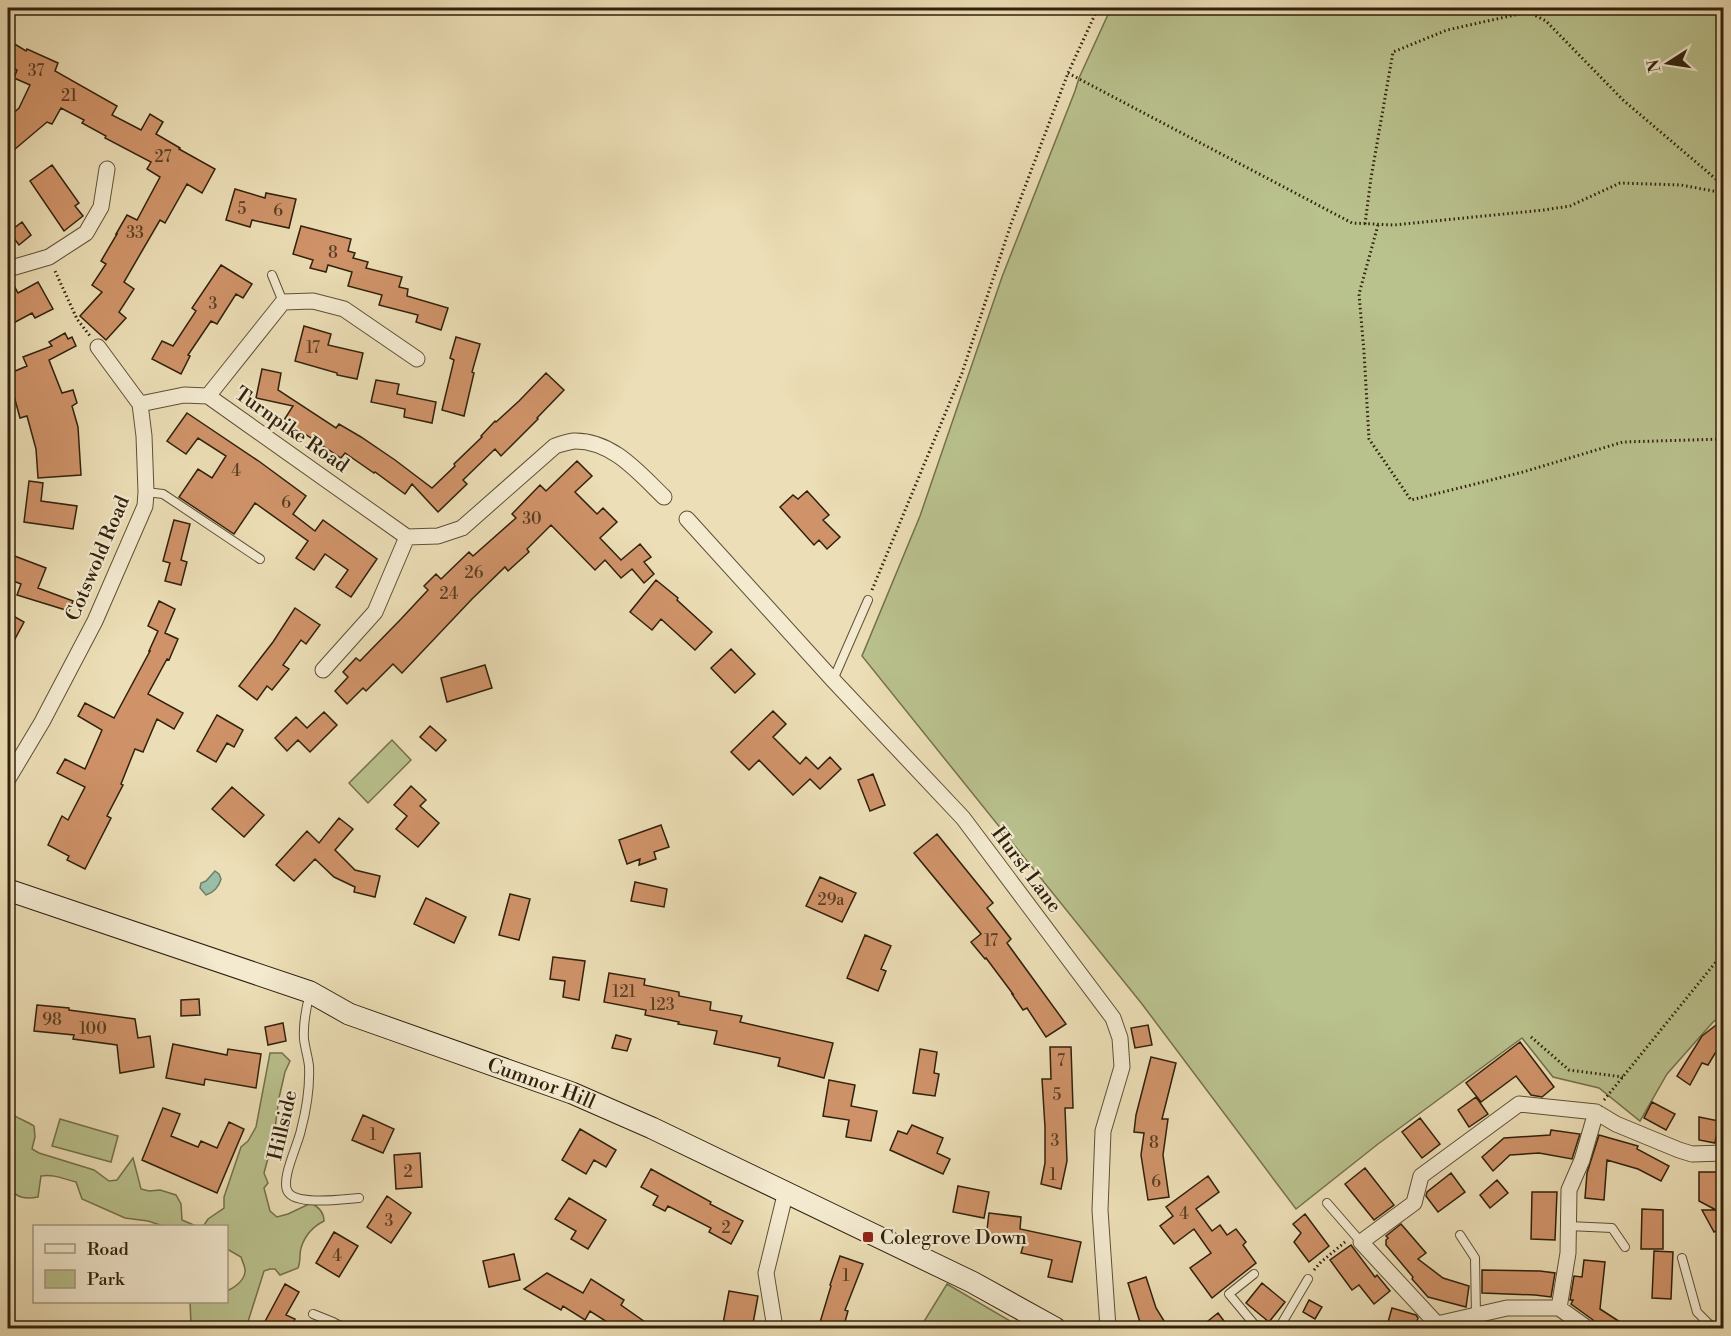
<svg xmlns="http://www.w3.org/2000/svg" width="1731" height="1336" viewBox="0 0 1731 1336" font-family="'Libre Bodoni',serif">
	<rect width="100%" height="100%" fill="#ecdeb6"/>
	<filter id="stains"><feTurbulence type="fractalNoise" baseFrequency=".00333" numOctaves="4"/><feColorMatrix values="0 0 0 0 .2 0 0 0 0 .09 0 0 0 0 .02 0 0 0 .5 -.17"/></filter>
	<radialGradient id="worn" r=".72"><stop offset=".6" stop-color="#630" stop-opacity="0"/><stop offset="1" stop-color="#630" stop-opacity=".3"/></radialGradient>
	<path fill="#b9c18d" stroke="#74714c" stroke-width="1.5" d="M1111 8H1723V1015L1713 1022 1667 1074 1640 1121 1599 1088 1553 1077 1522 1038 1378 1144 1296 1209 1142 1004 862 656 920 516 1002 277 1075 91 1079 78Z
		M392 740 411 760 368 803 349 783Z
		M270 1053H282L290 1061 285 1072 279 1098 274 1136 264 1173 268 1183 264 1188 270 1211 277 1217 288 1214 311 1203C319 1207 324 1212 324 1221 312 1227 305 1235 301 1248 299 1255 301 1261 298 1268L280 1275 275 1269H270L264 1271 246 1328H186L191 1324 190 1302H226L227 1291C234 1288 244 1281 245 1272 246 1268 242 1261 241 1257L227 1249 226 1226H201L204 1225 208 1219 224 1208V1197L241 1147 248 1141 256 1127Z
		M8 1111C15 1118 25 1120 34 1126L35 1137 32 1149 39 1153 94 1170 109 1181 117 1180 133 1158 141 1189 149 1191 160 1190 176 1195 181 1204 182 1220 196 1226H163L148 1221 125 1218 82 1199 76 1182C63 1179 55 1174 41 1176L38 1197C27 1199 14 1199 11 1186L8 1185Z
		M60 1119 118 1136 111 1162 52 1146Z
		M947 1284 1022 1328H920Z"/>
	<path fill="#9abda8" stroke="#707f6a" stroke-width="1.5" d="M215 871 219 874 221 879C219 887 213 893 206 895L200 888 201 883 206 881Z"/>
	<path fill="#d09369" stroke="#30210c" stroke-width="1.5" d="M8 40 26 51 27 49 58 63 55 71 117 106 112 115 141 130 150 114 163 122 156 134 180 148 179 149 215 169 202 193 187 184 165 223 160 220 124 282 134 289 119 312 126 318 106 340 80 316 102 292 92 285 106 264 101 261 117 234H116L127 215 137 220 160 177 147 169 151 162 105 138 106 136 82 123 84 120 61 108 52 124 47 122 8 155V118L19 108 30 85 14 78 17 70 8 65Z
		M52 165 79 203 75 206 83 216 64 231 30 181Z
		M235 189 265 198 266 193 296 199 289 228 252 220 250 227 226 220Z
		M22 222 31 235 19 245 9 232Z
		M301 226 351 239 348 251 355 253 353 258 368 262 366 268 402 277 399 287 408 289 407 296 448 308 441 330 416 322 418 315 379 305 382 295 348 286 352 272 328 265 326 272 310 268 313 260 293 254Z
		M221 265 252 284 243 298 236 294 217 324 211 321 188 355 190 356 181 374 152 359 162 341 173 346 196 311 192 308Z
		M10 278 18 293 38 282 53 309 35 318 32 313 8 326V279Z
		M304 326 331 334 328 345 363 353 357 379 337 375V373L295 361Z
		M65 333 68 339 72 337 76 346 49 360 62 393 73 390 77 403 72 406 78 427 81 475 38 478 36 449 27 416 20 418 8 374 27 366 23 357 52 346 49 342Z
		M456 337 480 344 472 372 474 373 464 416 442 410 454 360 450 358Z
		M262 369 281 373 278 390 336 428 339 424 361 437 395 460 432 488 455 466 454 464 482 437 481 436 495 421 496 422 519 401 546 373 564 390 537 418 538 419 501 456 495 449 463 480 467 484 438 512 412 484 405 494 375 472 374 473 345 453 341 458 284 420 293 406 256 398Z
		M376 380 399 384 397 394 436 402 432 423 404 417 405 409 371 402Z
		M187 413 260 462 306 496 293 514 315 531 323 520 377 559 351 597 336 587 348 570 325 554 314 570 296 558 308 541 255 503 234 534 179 497 198 469 212 478 226 456 198 438 186 454 167 441Z
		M577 461 592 476 575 492 597 514 603 508 617 522 600 538 621 560 640 544 651 557 644 562 654 574 644 583 632 569 621 578 605 560 595 570 551 525 527 549 529 552 508 571 505 567 472 599 402 673 393 664 366 691 363 688 347 704 335 691 348 677 343 672 356 658 360 661 401 619 428 590 424 586 436 574 441 579 469 552 473 556 516 518 512 514 540 485 546 491Z
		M29 481 43 483 41 501 77 506 73 529 24 522Z
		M807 491 829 515 823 520 840 537 827 549 819 540 814 545 780 507 793 495 798 499Z
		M174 520 190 524 181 560 187 562 181 585 165 581 170 563 163 561Z
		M12 555 46 568 38 588 73 601 69 611 17 595 21 584 8 579V566Z
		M656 580 678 598 677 600 712 632 695 650 661 619 652 630 630 612Z
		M159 601 175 609 165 633 178 639 169 660 167 659 148 694 183 713 174 729 157 719 143 752 135 749 121 784 123 785 107 816 111 818 85 869 67 860 69 856 48 845 62 816 68 820 85 787 57 773 65 759 85 769 102 730 78 716 85 703 114 718 150 651H149L158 631 148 626Z
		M295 608 320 625 306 644 301 640 283 665 289 669 272 690 267 686 257 700 239 686 273 642Z
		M8 613 24 622 8 652Z
		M731 649 755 674 735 693 711 668Z
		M485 665 492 688 447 702 441 678Z
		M773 711 786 724 773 737 800 764 806 757 818 769 830 757 841 769 820 789 810 779 793 795 759 760 749 770 731 752Z
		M324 712 337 725 310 752 298 740 287 751 275 738 296 717 307 728Z
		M217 715 243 730 234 747 227 743 216 762 197 751Z
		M430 726 446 740 436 751 420 737Z
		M873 774 885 805 870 811 858 780Z
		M411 786 426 800 420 806 439 823 418 847 396 829 407 816 394 805Z
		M232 787 264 815 244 837 212 809Z
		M339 818 353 829 335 850 355 870 380 876 375 897 354 892 355 887 334 877 315 859 294 881 276 865 307 831 319 843Z
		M661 825 669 847 654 852 656 859 639 865 640 859 627 864 619 840Z
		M937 834 993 903 987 908 1011 939 1007 943 1066 1024 1046 1037 1027 1008 1023 1010 1012 994H1013L986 958 985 959 971 942 981 934 914 853Z
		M820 877 856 893 842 922 806 906Z
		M635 882 667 889 664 907 631 901Z
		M510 894 530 899 519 940 499 935Z
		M426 898 466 917 454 943 414 924Z
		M865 935 891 946 881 969 886 971 878 991 847 978Z
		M553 957 585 961 579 1000 563 997 565 981 550 979Z
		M609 973 645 979 644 985 679 992V996L711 1002 710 1010 742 1016 740 1022 833 1043 824 1078 778 1066 780 1058 714 1044 717 1031 678 1024 679 1022 645 1015 646 1010 604 1002Z
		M199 999 200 1015 181 1016V1000Z
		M37 1005 69 1008V1010L135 1019 138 1038 150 1036 154 1067 120 1073 117 1045 73 1039 74 1035 34 1031Z
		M1724 1019V1045L1717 1050 1708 1065 1702 1063 1690 1085 1677 1076 1702 1036Z
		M283 1023 286 1041 268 1045 265 1027Z
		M1148 1025 1152 1045 1135 1048 1131 1028Z
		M616 1035 631 1039 627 1051 612 1048Z
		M1520 1042 1554 1087 1542 1097 1531 1095 1516 1076 1481 1102 1466 1083Z
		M173 1044 227 1055 228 1049 261 1054 256 1088 205 1079 204 1085 166 1078Z
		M1050 1047H1071L1073 1108H1065L1067 1161 1061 1189 1041 1184 1045 1163V1127L1042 1079H1051Z
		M920 1049 937 1052 934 1073 939 1074 935 1096 913 1093Z
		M1151 1057 1176 1063 1162 1119H1168L1163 1155 1169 1197 1148 1200 1141 1155 1144 1133 1134 1132 1136 1115Z
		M829 1080 855 1085 851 1106 877 1111 871 1141 846 1137 849 1120 823 1116Z
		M1476 1097 1488 1114 1469 1127 1458 1110Z
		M1652 1102 1675 1114 1666 1130 1644 1118Z
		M163 1108 180 1114 171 1136 198 1147 201 1141 217 1148 229 1122 244 1129 217 1193 142 1160Z
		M363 1115 394 1129 383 1153 352 1140Z
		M1699 1117 1719 1121 1715 1143 1699 1140Z
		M1420 1118 1440 1144 1422 1158 1402 1132Z
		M912 1125 943 1138 937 1153 950 1159 943 1174 890 1150 898 1131 907 1134Z
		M580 1129 616 1150 606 1167 594 1160 586 1174 562 1160Z
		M1551 1130 1580 1134 1572 1159 1539 1153 1510 1155 1493 1171 1482 1157 1504 1138 1550 1135Z
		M1599 1135 1638 1146 1637 1149 1669 1166 1661 1181 1638 1169 1607 1160 1604 1200 1585 1198 1587 1173Z
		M420 1153 422 1187 396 1189 394 1155Z
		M1365 1168 1394 1205 1374 1220 1345 1184Z
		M651 1169 711 1202 710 1204 743 1221 731 1244 709 1232 711 1228 668 1206 665 1211 653 1205 658 1196 641 1187Z
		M1699 1172H1720V1199L1724 1206V1227L1714 1232 1702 1210H1716L1699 1201Z
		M1451 1173 1465 1192 1438 1212 1426 1196 1427 1192Z
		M1208 1176 1219 1192 1196 1209 1212 1231 1220 1225 1227 1235 1236 1229 1246 1242 1243 1245 1256 1263 1212 1298 1190 1268 1211 1253 1194 1229 1174 1244 1160 1226 1173 1216 1166 1207Z
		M1497 1180 1508 1193 1490 1208 1480 1195Z
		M958 1186 989 1192 984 1218 953 1212Z
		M1532 1192H1557L1555 1240 1531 1239Z
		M387 1196 411 1213 391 1243 367 1227Z
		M569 1198 606 1220 588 1249 571 1239 576 1231 555 1219Z
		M1642 1209 1663 1210V1249H1641Z
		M989 1213 1021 1217 1020 1229 1081 1242 1072 1282 1048 1277 1052 1260 1021 1253 1024 1243 986 1238Z
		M1305 1214 1329 1246 1309 1262 1294 1242 1301 1233 1293 1224Z
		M1401 1224 1426 1253 1418 1259 1443 1278 1469 1286 1466 1307 1428 1297 1412 1279 1413 1277 1386 1245V1240L1388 1238 1386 1236Z
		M334 1232 358 1246 339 1277 316 1263Z
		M1351 1245 1375 1277 1377 1275 1390 1291 1374 1304 1359 1285 1352 1290 1330 1260Z
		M1654 1251 1673 1252 1671 1299 1652 1298Z
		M514 1254 520 1280 489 1287 483 1261Z
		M840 1256 863 1264 845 1310 848 1311 843 1329H818L831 1286 830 1285Z
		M1584 1260 1605 1262 1600 1309 1631 1329H1601L1593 1320 1571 1304 1573 1300H1570L1574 1276 1582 1277Z
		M1482 1270 1540 1271 1555 1273 1551 1297 1535 1295 1482 1293Z
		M547 1273 583 1293 591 1279 624 1300 621 1305 655 1329H618L590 1311 585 1320 563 1306 561 1310 524 1289Z
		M1146 1277 1156 1308 1169 1329H1142L1128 1283Z
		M1262 1283 1285 1302 1269 1322 1246 1303Z
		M285 1284 299 1292 286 1315 295 1319 290 1329H261Z
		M729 1291 758 1296 752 1329H722Z
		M1309 1300 1322 1307 1315 1319 1303 1312Z
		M1392 1308 1416 1315 1418 1318 1415 1329H1393L1388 1322Z
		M1218 1313 1230 1329H1198Z"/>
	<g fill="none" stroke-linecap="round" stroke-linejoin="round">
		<defs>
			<path id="lane" d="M272 275 283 302
				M146 492 163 494 260 559
				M833 680 868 600
				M310 993C306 1008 303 1023 304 1039 305 1048 308 1057 309 1066 310 1087 306 1111 301 1130 298 1145 280 1180 288 1192 297 1206 344 1199 359 1198
				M1327 1203 1361 1242
				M1568 1226 1612 1228 1625 1247
				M1460 1235 1475 1258 1476 1315
				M1682 1258 1697 1312 1713 1328
				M1254 1274 1229 1294 1254 1324 1267 1328
				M313 1314 333 1322 344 1328
				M1279 1328 1308 1279"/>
			<path id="street" d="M8 269 49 257 86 233 101 207 107 169
				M208 396 283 302 313 301 344 309 417 359
				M140 404 184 395 208 396 407 537 438 536 462 528 555 446C561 444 568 442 574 441 612 440 639 473 664 497
				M687 519 833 680 963 818 1113 1018 1120 1038 1122 1067 1103 1131 1100 1210 1108 1328
				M323 670 375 612 407 537
				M8 779 42 722 95 621 145 506 146 492 144 436 140 404 98 347
				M1559 1308 1568 1253 1569 1190 1582 1160 1596 1112
				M1437 1324 1361 1242 1414 1203 1421 1176 1519 1104 1596 1112 1616 1124 1679 1150 1692 1154 1724 1153
				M775 1328 766 1273 786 1191
				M1435 1328 1437 1324 1507 1308H1559L1587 1328"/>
			<g id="secondary">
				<path id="s1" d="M8 890 310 992 349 1014 572 1093 652 1128 972 1282 1055 1328"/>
			</g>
		</defs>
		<use href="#lane" stroke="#5f5036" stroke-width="10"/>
		<use href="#street" stroke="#5f5036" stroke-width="17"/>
		<use href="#secondary" stroke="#30210c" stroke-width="23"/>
		<path stroke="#30210c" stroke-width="3" stroke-dasharray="1.5 3" stroke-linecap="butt" d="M1528 12 1546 8
			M1068 73 1352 223 1394 225 1544 210 1570 206 1620 183 1681 185 1724 193
			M1365 224 1371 178 1393 52 1447 30 1528 12 1546 21 1623 100 1724 186
			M1378 225 1359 294 1364 352 1369 439 1411 500 1523 472 1623 442 1724 439
			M55 271 77 319 90 336
			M872 590 962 373 1011 224 1068 73 1098 8
			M1531 1037 1569 1070 1623 1077
			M1604 1100 1724 952
			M1314 1270 1321 1262 1345 1242"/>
		<use href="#lane" stroke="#f3ead0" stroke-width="8"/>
		<use href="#street" stroke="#f3ead0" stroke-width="15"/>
		<use href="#secondary" stroke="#f3ead0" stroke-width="21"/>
	</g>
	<rect fill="#8f2418" stroke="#f3ead0" stroke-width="2" x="862" y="1231" width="12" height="12" rx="3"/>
	<g text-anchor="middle" stroke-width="4.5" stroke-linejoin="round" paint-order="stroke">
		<g font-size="16" fill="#583e23">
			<text x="36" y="76">37</text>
			<text x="69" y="101">21</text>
			<text x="163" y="162">27</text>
			<text x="242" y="214">5</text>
			<text x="278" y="216">6</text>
			<text x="135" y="238">33</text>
			<text x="333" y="258">8</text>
			<text x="213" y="309">3</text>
			<text x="313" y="353">17</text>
			<text x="236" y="476">4</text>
			<text x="286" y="508">6</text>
			<text x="532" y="524">30</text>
			<text x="474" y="578">26</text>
			<text x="449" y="599">24</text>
			<text x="831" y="905">29a</text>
			<text x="991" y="946">17</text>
			<text x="624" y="997">121</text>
			<text x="662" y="1010">123</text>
			<text x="52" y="1025">98</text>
			<text x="93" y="1034">100</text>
			<text x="1061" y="1066">7</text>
			<text x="1057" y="1100">5</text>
			<text x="373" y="1140">1</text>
			<text x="1055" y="1146">3</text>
			<text x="1154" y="1148">8</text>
			<text x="408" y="1177">2</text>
			<text x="1053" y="1180">1</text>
			<text x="1156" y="1187">6</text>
			<text x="1184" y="1219">4</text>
			<text x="389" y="1226">3</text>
			<text x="726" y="1233">2</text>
			<text x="337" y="1261">4</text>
			<text x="846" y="1281">1</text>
		</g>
		<g font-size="20" fill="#30210c" stroke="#f3ead0">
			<text transform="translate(292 429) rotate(35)" y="7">Turnpike Road</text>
			<text transform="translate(97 558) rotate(-67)" y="7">Cotswold Road</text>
			<text transform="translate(1027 869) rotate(53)" y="7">Hurst Lane</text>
			<text dy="7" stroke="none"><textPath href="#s1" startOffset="568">Cumnor Hill</textPath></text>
			<text transform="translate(282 1125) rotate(-77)" y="7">Hillside</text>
		</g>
		<g font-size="20" fill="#30210c" stroke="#f3ead0" text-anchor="start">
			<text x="880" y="1244">Colegrove Down</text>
		</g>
	</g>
	<rect width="1731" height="1336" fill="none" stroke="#ecdeb6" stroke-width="30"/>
	<rect x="9" y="9" width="1713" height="1318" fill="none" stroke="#30210c" stroke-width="3"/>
	<rect x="15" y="15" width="1701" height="1306" fill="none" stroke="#30210c" stroke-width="1.5"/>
	<rect x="33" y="1225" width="195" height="78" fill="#f3ead0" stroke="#a59a82" stroke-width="1.5"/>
	<rect x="45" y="1244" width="30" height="9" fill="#f3ead0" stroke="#a59a82" stroke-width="1.5"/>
	<text x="87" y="1255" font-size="18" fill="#30210c">Road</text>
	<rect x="45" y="1270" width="30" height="18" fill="#b9c18d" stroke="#a59a82" stroke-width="1.5"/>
	<text x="87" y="1285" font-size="18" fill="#30210c">Park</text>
	<g transform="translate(1668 63) rotate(258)" stroke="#f3ead0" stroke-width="4.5" paint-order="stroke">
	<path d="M0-4.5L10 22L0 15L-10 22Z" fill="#30210c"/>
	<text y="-9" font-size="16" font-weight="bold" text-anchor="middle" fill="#30210c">N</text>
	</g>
	<rect width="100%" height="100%" filter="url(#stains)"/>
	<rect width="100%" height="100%" fill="url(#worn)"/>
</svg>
